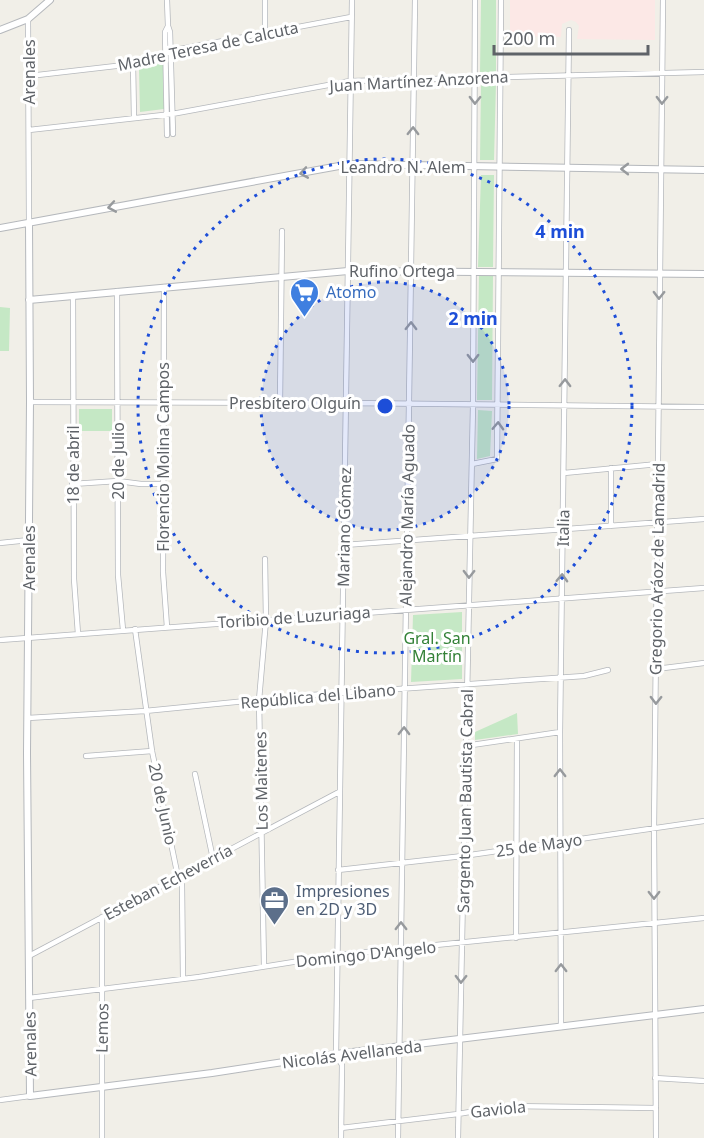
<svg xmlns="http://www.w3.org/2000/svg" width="704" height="1138" viewBox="0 0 704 1138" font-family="'Noto Sans',sans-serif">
	<rect width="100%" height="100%" fill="#f1efe8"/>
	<path fill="#fce8e6" d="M510 0H655V40L577 39 579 26 576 22 571 20 562 24 561 37 510 36Z"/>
	<path fill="#c5e8c5" d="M481 0H496V73H480Z
		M163 61 164 109 140 112 139 69Z
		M481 83H496L494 160H480Z
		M481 175H494L493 267H478Z
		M479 276H493L492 400H477Z
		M0 307 10 308 9 351H0Z
		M79 409H112V431H79Z
		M478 410 492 411 490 456 477 459Z
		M462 612V679L411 682 413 615Z
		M517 713 518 734 475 740V732Z"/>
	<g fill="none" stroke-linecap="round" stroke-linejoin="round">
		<defs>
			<path id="minor" d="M167 0 168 26 170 32 173 134
				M265 0V34
				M28 19 29 223
				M133 64 134 118
				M29 76 133 64 175 50 351 17
				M29 130 172 114 350 81 704 72
				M167 135 165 32 168 26
				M164 287 163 572 167 627
				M117 291 118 575 123 630
				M73 296 74 579 78 634
				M30 402 347 403 704 407
				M280 403 282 231
				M472 464 497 459 501 0
				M564 473 658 464
				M72 484 118 481 141 484H163
				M611 526V468
				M0 543 29 540
				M344 545 704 519
				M135 629 152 751 178 877 182 885 183 979
				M0 640 704 588
				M656 669 704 663
				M28 718 145 711 297 696 584 676 608 670
				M465 746 560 732
				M86 756 152 751
				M195 774 213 859
				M338 870 463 856 704 821
				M516 938 517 739
				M29 956 339 792
				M264 966 259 700 266 620 265 559
				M29 998 199 977 337 955 704 918
				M561 1027 560 732 569 30
				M655 1078 704 1081
				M0 1100 30 1096
				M341 1128 458 1114 505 1106 656 1108
				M102 1138V917
				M341 1138 342 1065 336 1054 352 0
				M398 1138 415 0
				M458 1138 473 405 475 0
				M656 1138 654 828 663 0"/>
			<path id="tertiary" d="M0 30 28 19 50 0
				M29 223 30 402 27 753 30 1096 212 1073 336 1054 704 1009
				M0 228 350 164 704 170
				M29 300 348 271 704 274"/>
		</defs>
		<use href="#minor" stroke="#b5b8bc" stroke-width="6"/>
		<use href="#tertiary" stroke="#b5b8bc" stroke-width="8"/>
		<use href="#minor" stroke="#fff" stroke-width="4.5"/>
		<use href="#tertiary" stroke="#fff" stroke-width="6"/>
	</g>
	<defs><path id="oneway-chevron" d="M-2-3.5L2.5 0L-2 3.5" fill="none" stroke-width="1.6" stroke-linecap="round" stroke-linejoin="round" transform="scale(1.5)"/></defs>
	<g stroke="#979a9d">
		<use href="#oneway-chevron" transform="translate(475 100) rotate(91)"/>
		<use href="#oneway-chevron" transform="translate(662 100) rotate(91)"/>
		<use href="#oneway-chevron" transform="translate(413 131) rotate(-89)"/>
		<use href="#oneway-chevron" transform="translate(625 169) rotate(-180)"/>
		<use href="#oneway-chevron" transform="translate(304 173) rotate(170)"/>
		<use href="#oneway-chevron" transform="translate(112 207) rotate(170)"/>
		<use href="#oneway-chevron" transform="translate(659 295) rotate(91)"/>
		<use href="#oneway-chevron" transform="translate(411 326) rotate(-89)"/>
		<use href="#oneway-chevron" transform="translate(473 358) rotate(90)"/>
		<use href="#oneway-chevron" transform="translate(565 383) rotate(-89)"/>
		<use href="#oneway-chevron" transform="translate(498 426) rotate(-88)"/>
		<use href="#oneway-chevron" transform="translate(469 574) rotate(91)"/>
		<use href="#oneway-chevron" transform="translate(562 578) rotate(-88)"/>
		<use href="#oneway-chevron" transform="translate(656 700) rotate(91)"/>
		<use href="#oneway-chevron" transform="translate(404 731) rotate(-89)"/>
		<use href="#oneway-chevron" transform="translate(560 773) rotate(-90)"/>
		<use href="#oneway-chevron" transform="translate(654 895) rotate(90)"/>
		<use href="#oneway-chevron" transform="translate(401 926) rotate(-90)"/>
		<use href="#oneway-chevron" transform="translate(561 968) rotate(-90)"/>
		<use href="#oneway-chevron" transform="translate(461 979) rotate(91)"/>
	</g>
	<circle cx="385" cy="406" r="124" fill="#1d4ed8" fill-opacity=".12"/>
	<g fill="none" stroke="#1d4ed8" stroke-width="3" stroke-dasharray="3 6">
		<circle cx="385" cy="406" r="124"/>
		<circle cx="385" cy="406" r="247"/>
	</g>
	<defs>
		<symbol id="supermarket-pin" viewBox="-11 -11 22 30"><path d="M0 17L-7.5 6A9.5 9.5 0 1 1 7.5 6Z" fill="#3f7fe0" stroke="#fff"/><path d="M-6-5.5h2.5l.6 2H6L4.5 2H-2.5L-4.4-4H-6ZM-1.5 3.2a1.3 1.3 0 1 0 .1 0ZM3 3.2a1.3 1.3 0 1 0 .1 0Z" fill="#fff"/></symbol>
		<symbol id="office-pin" viewBox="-11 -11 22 30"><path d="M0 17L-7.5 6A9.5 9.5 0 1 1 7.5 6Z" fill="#5c6f8a" stroke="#fff"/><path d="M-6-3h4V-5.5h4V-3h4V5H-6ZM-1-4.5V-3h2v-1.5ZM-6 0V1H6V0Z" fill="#fff"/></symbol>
	</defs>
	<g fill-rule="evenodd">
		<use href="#supermarket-pin" x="288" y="276" width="33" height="45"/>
		<use href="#office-pin" x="258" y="884" width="33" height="45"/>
	</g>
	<g text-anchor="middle" stroke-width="6" stroke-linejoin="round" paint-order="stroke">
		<g font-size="16" fill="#5f6368" stroke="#fff">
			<text transform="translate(208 46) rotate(-12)" y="6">Madre Teresa de Calcuta</text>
			<text transform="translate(29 72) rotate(-90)" y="6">Arenales</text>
			<text transform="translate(419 81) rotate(-3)" y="6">Juan Martínez Anzorena</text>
			<text x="403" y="173">Leandro N. Alem</text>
			<text x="402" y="277">Rufino Ortega</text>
			<text x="295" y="409">Presbítero Olguín</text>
			<text transform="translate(163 457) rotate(-90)" y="6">Florencio Molina Campos</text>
			<text transform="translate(118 461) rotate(-90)" y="6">20 de Julio</text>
			<text transform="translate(73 465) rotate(-90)" y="6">18 de abril</text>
			<text transform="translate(407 515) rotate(-89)" y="6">Alejandro María Aguado</text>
			<text transform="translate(344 527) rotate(-89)" y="6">Mariano Gómez</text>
			<text transform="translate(563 528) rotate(-89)" y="6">Italia</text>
			<text transform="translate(29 558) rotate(-90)" y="6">Arenales</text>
			<text transform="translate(657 569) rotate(-89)" y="6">Gregorio Aráoz de Lamadrid</text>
			<text transform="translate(294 617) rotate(-4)" y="6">Toribio de Luzuriaga</text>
			<text transform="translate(318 696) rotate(-5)" y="6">República del Libano</text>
			<text transform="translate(261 781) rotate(-91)" y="6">Los Maitenes</text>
			<text transform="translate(465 801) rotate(-89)" y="6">Sargento Juan Bautista Cabral</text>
			<text transform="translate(163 804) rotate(78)" y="6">20 de Junio</text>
			<text transform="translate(539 845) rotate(-8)" y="6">25 de Mayo</text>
			<text transform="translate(168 882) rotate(-28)" y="6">Esteban Echeverría</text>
			<text transform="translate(366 954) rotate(-6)" y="6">Domingo D'Angelo</text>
			<text transform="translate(102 1028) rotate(-89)" y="6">Lemos</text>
			<text transform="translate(30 1044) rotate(-91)" y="6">Arenales</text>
			<text transform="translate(352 1054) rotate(-7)" y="6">Nicolás Avellaneda</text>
			<text transform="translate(498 1109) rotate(-6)" y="6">Gaviola</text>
		</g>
		<g font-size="16" fill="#366cbe" stroke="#fff" text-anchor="start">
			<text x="326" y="298">Atomo</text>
		</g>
		<g font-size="16" fill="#348238" stroke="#fff">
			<text x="437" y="644">Gral. San<tspan x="437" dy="18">Martín</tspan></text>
		</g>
		<g font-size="16" fill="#4e5e75" stroke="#fff" text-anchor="start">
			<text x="296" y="897">Impresiones<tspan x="296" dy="18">en 2D y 3D</tspan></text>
		</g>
	</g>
	<circle cx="385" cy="406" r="9" fill="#1d4ed8" stroke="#fff" stroke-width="3"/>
	<g font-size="18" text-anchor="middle" font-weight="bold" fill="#1d4ed8" stroke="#fff" stroke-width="6" stroke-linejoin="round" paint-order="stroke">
		<text x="560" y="238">4 min</text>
		<text x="473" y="325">2 min</text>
	</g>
	<path d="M494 45v9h154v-9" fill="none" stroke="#5f6368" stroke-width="3"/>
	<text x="503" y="45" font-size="18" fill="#5f6368" stroke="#ffffff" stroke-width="4.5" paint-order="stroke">200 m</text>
</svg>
